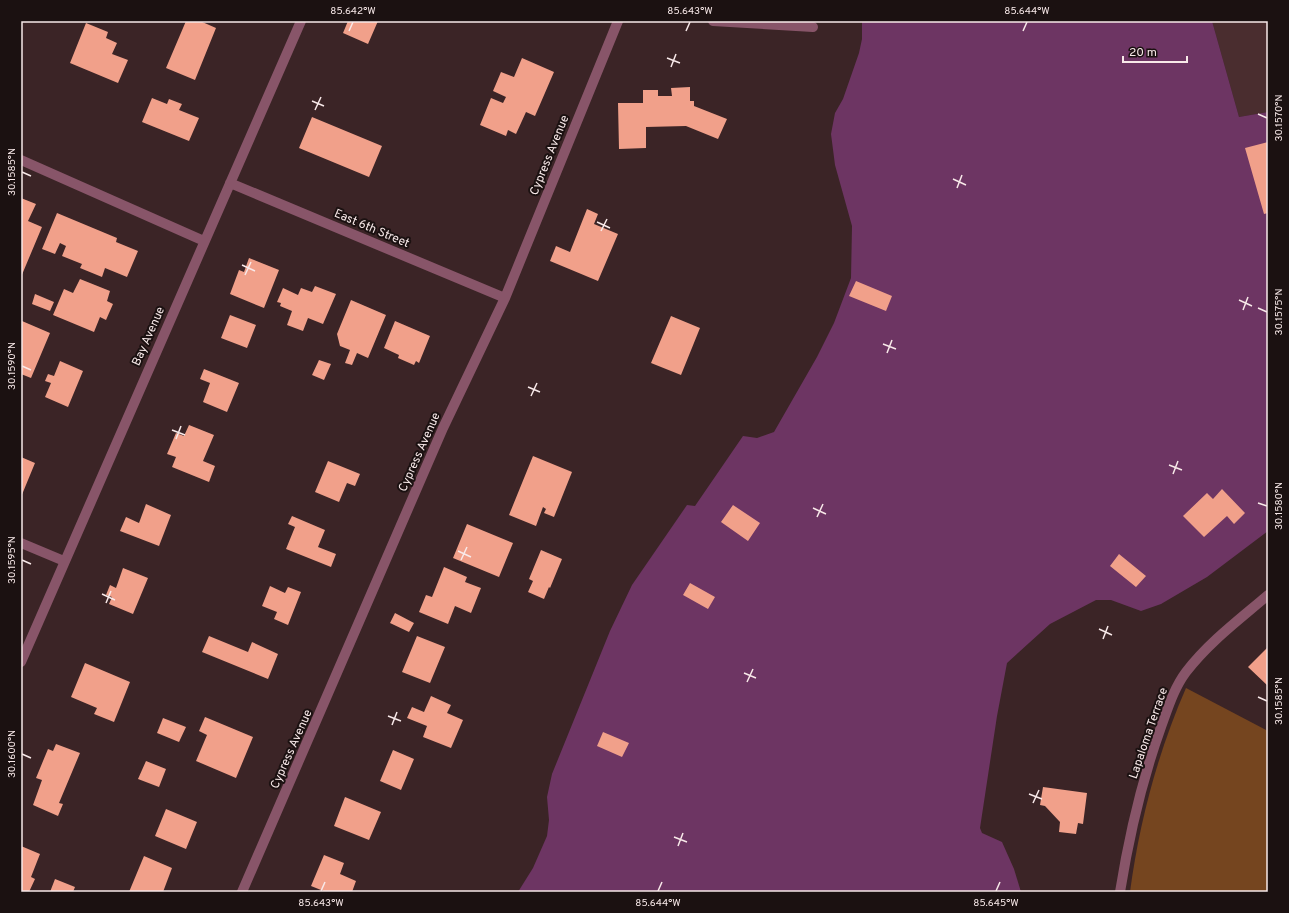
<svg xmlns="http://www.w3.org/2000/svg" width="1289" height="913" viewBox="0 0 1289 913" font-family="Overpass,sans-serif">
	<rect width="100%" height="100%" fill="#3b2426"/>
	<path fill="#4a2d2f" d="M1212 21H1268V112L1239 117Z"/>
	<path fill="#75451f" d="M1186 688 1268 731V892H1130C1139 823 1158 752 1186 688Z"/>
	<path fill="#6d3563" d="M862 21H1212L1239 117 1268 112V531L1207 577 1161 604 1141 611 1111 600H1096L1050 624 1007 663 997 716 980 828 982 833 1002 842 1014 869 1021 892H518L533 868 547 836 549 820 547 797 552 774 610 631 632 585 687 505 695 506 743 436 757 438 774 432 817 357 834 323 851 278 852 226 835 165 831 134 835 113 843 99 859 53 862 39Z"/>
	<path fill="#f1a08a" d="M186 21H200L216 28 195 80 166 68Z
		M348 21H378L368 44 343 33Z
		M86 23 108 32 106 38 117 43 112 54 128 60 118 83 70 63Z
		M522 58 554 72 535 116 526 112 516 134 508 130 506 136 480 125 491 98 503 103 506 97 493 91 501 72 514 77Z
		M690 87V101H694V106L727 119 718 139 686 126 646 127V148L619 149 618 103H643V90H658V96H672L671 88Z
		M152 98 167 104 169 99 182 104 179 110 199 118 189 141 142 122Z
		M312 117 382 146 369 177 299 148Z
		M1268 142V213L1264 214 1245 148Z
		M21 198 36 204 28 221 42 227 21 277Z
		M587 209 598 214 594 224 618 234 598 281 550 261 556 246 570 252Z
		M57 213 117 238 116 242 138 251 127 277 105 268 102 277 80 268 82 264 62 256 66 246 60 243 55 254 42 249Z
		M249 258 279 270 264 308 230 294 239 270 244 272Z
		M80 279 110 291 107 301 113 304 106 320 100 317 94 332 53 315 64 289 73 293Z
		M856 281 892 296 886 311 849 296Z
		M315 286 336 294 323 324 308 318 303 331 287 325 292 311 280 306 281 303 277 302 283 288 298 295 301 288 312 292Z
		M35 294 54 302 50 311 32 304Z
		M351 300 386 315 368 358 357 353 352 365 345 363 350 350 340 346 337 334Z
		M230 315 256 325 247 348 221 338Z
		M671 316 700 328 681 375 651 363Z
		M22 321 50 333 31 378 21 374Z
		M395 321 430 336 419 363 416 361 414 365 398 358 399 355 384 348Z
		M319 360 331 364 324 380 312 375Z
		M60 361 83 371 68 407 45 397 51 383 45 381 48 374 54 376Z
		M204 369 239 383 227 412 203 402 210 383 200 379Z
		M189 425 214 435 203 461 215 466 209 482 172 467 176 457 167 454 176 433 184 436Z
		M533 456 572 472 554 517 544 513 546 509 543 507 536 526 509 515Z
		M21 457 35 463 21 497Z
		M328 461 360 474 355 486 347 483 339 502 315 492Z
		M1222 489 1245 513 1234 524 1227 516 1204 537 1183 516 1207 493 1213 499Z
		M146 504 171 515 159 546 120 531 126 517 139 523Z
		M733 505 760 523 748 541 721 522Z
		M292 516 325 530 318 547 336 554 331 567 286 549 295 527 288 524Z
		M467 524 513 543 499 577 453 558Z
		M541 550 562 559 550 588 549 587 544 599 528 592 533 581 529 579Z
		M1119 554 1146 576 1136 587 1110 566Z
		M444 567 467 577 465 582 481 588 471 613 455 606 448 624 419 612 426 595 432 597Z
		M123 568 148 578 133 614 109 604 112 597 106 595 110 585 116 588Z
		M690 583 715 597 708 609 683 595Z
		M270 586 285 593 288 587 301 592 288 625 274 619 277 612 262 606Z
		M395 613 414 623 409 632 390 623Z
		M209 636 248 652 252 642 278 654 268 679 202 652Z
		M417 636 445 647 430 683 402 672Z
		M1268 647V686L1248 667Z
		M85 663 130 682 114 722 94 714 97 708 71 697Z
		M431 696 451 705 447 713 463 720 451 748 423 737 427 726 407 718 412 707 424 712Z
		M205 717 253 737 236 778 196 761 207 735 199 731Z
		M163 718 186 727 179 742 157 733Z
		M603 732 629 743 622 757 597 746Z
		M56 744 80 753 59 803 63 804 58 816 33 805 42 780 36 778 48 749 53 751Z
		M393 750 414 759 401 790 380 781Z
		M146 761 166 769 159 787 138 779Z
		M1043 787 1087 793 1083 824 1078 823 1076 834 1059 832 1060 822 1045 806 1040 805Z
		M345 797 381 812 369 840 334 826Z
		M166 809 197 822 186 849 155 836Z
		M21 846 40 854 31 877 35 879 29 892H21Z
		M324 855 344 863 340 874 356 881 352 892H326L311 886Z
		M144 856 172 868 163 892H129Z
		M55 879 75 887 73 892H50Z"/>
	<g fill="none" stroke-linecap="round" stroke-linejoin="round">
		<path stroke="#885569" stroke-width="10" d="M713 21 813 27
			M21 160 204 241
			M230 183 505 298
			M21 543 64 561
			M21 662 301 21
			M242 892 443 428 505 298 618 21
			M1120 892C1129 836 1142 780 1161 727 1168 708 1174 688 1186 672 1209 642 1240 619 1268 595"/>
	</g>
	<path fill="none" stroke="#f8e9e9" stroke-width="1.5" d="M349 31 353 22M686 31 690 22M1023 31 1027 22M667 58 680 63M671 67 676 54M312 101 324 106M315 110 321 97M1258 114 1267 118M22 172 31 176M953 179 966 185M957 188 962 175M597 222 610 228M601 231 607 219M242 265 255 271M245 275 251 262M1239 300 1252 306M1258 308 1267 312M1243 310 1248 297M883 344 896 349M887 353 892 340M22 366 31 370M528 387 540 392M531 396 537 383M172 430 185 435M176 439 181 426M1169 465 1182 470M1173 474 1178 461M1258 503 1267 506M813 508 826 514M817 517 823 504M458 551 471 557M22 560 31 564M461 560 467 547M102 594 115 600M106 603 111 591M1099 629 1112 635M1103 639 1108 626M744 673 756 678M747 682 753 669M1258 697 1267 701M388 716 401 721M392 725 397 712M22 754 31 758M1029 794 1042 799M1033 803 1039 790M674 837 687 842M678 846 683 833M321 891 325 882M658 891 662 882M996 891 1000 882"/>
	<g text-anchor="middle" stroke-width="4" stroke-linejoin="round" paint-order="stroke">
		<g font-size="12" fill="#f8e9e9" stroke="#1b1111">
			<text transform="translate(549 155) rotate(-68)" y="4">Cypress Avenue</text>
			<text transform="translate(372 228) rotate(23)" y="4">East 6th Street</text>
			<text transform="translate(148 336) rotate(-66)" y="4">Bay Avenue</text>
			<text transform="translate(419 452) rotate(-66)" y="4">Cypress Avenue</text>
			<text transform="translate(1148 733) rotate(-71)" y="4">Lapaloma Terrace</text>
			<text transform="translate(291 749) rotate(-66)" y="4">Cypress Avenue</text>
		</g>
	</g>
	<rect width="1289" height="913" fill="none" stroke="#1b1111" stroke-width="44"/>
	<path d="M1123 56v6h64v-6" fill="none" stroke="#f8e9e9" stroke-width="2"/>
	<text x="1129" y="56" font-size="12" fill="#f8e9e9" stroke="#1b1111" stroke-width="3" paint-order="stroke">20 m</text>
	<rect x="22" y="22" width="1245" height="869" fill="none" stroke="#f8e9e9" stroke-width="1.5"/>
	<g font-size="10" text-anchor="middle" fill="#f8e9e9">
		<text x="353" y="14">85.642°W</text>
		<text x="690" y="14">85.643°W</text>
		<text x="1027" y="14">85.644°W</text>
		<text transform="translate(1278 118) rotate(-90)" y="4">30.1570°N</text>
		<text transform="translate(11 172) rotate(-90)" y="4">30.1585°N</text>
		<text transform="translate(1278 312) rotate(-90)" y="4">30.1575°N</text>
		<text transform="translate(11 366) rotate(-90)" y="4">30.1590°N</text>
		<text transform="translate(1278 506) rotate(-90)" y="4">30.1580°N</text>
		<text transform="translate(11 560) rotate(-90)" y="4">30.1595°N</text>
		<text transform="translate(1278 701) rotate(-90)" y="4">30.1585°N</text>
		<text transform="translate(11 754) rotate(-90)" y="4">30.1600°N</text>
		<text x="321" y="906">85.643°W</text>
		<text x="658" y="906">85.644°W</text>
		<text x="996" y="906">85.645°W</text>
	</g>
</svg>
